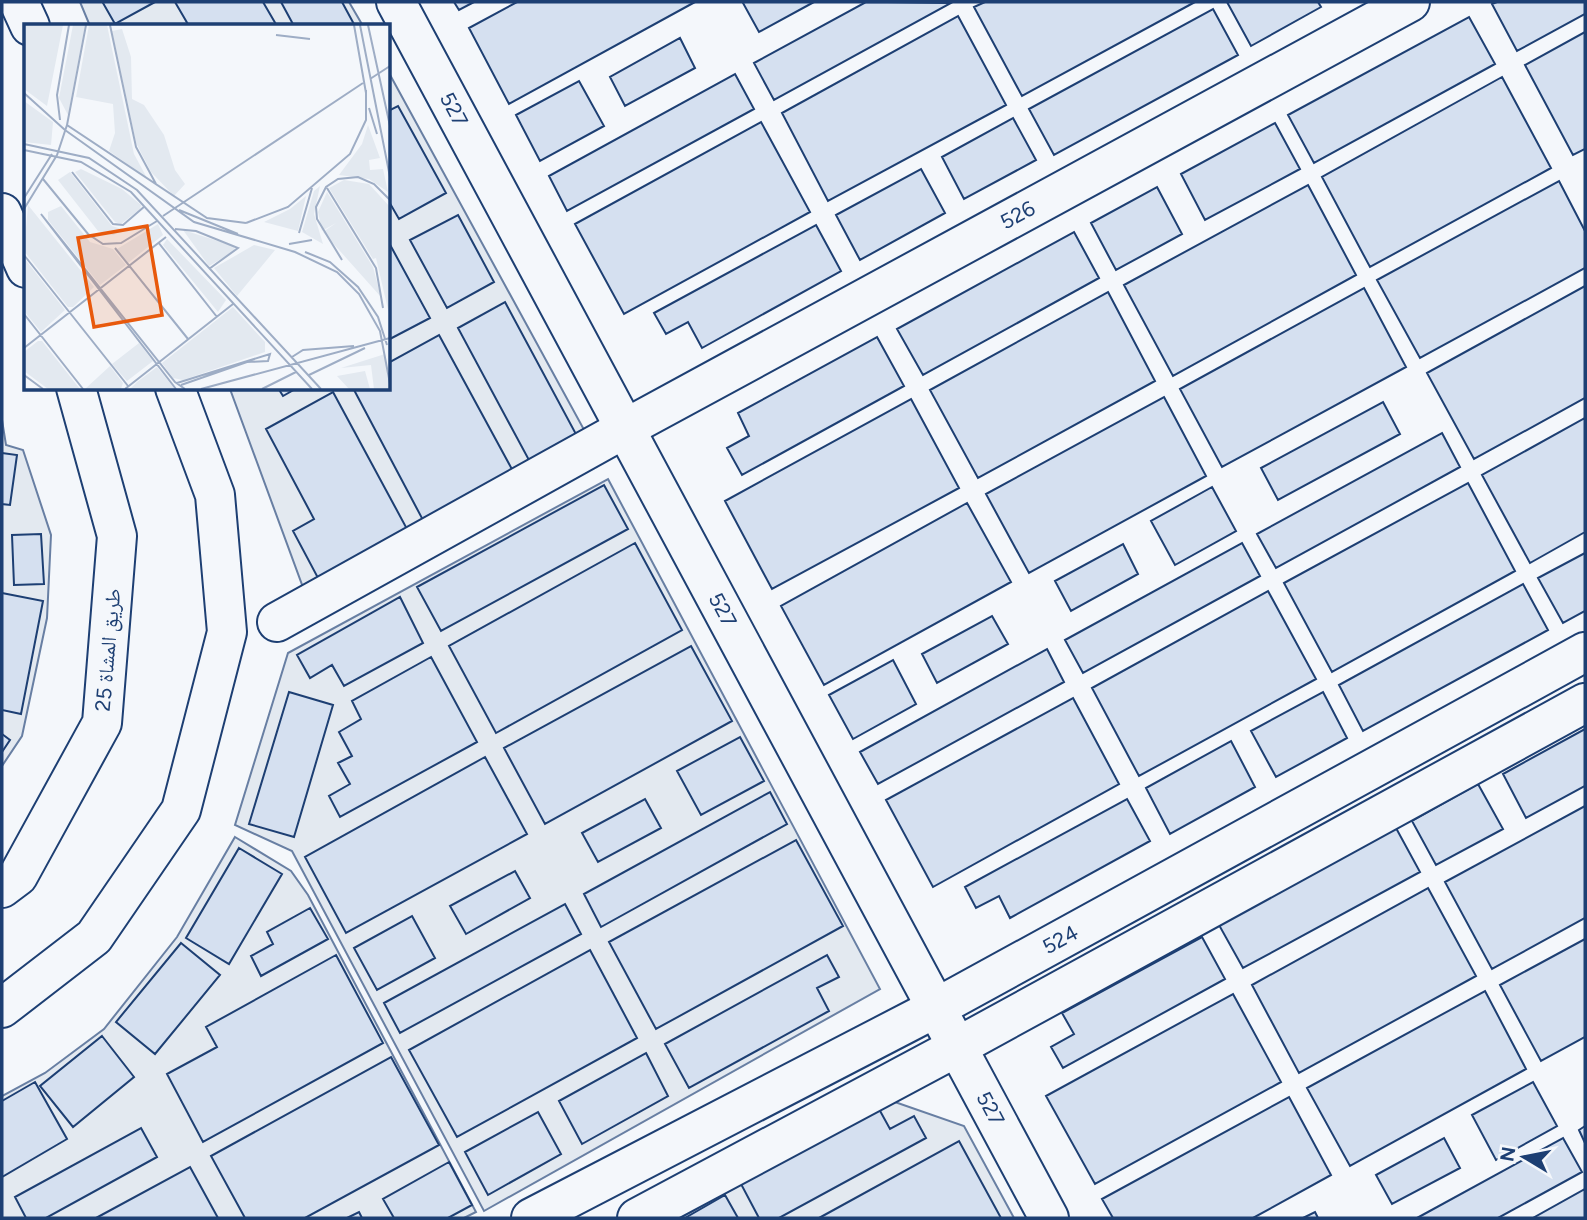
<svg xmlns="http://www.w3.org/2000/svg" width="1587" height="1220" viewBox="0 0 1587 1220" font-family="Figtree,'Noto Naskh Arabic',sans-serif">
	<rect width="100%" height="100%" fill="#f4f7fb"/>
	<path fill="#e3e9f0" stroke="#687fa3" stroke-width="2" d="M80 2H349L363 26H90Z
		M389 73 588 437 304 590 230 389 388 388Z
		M2 420 6 445 23 450 51 535 47 618 22 736 2 766Z
		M608 479 880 989 484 1211 292 851 235 825 288 653Z
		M235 837 291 871 308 895 476 1212 464 1218H2V1096L45 1073 104 1029 177 937Z
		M892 1101 964 1126 1014 1218H680Z"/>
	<path fill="#d5e0f0" stroke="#1d3f73" stroke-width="2" d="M105 2H155L115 24 103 3Z
		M175 2H263L277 26H189Z
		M281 2H342L355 26H294Z
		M454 2H474L459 10Z
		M517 2H695L509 104 469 28Z
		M745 2H814L759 32 743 3Z
		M866 2 951 3 774 100 754 63Z
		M985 2H1195L1022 96 974 7Z
		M1227 2H1318L1321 7 1251 46Z
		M1497 2H1585V14L1517 51 1492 4Z
		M1213 9 1238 55 1054 155 1029 109Z
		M958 16 1006 105 828 201 782 113Z
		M1469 17 1495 64 1314 163 1288 115Z
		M1585 32V149L1573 155 1525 65Z
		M680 38 695 68 625 106 610 77Z
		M735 74 754 109 567 211 549 176Z
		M1502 77 1551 168 1370 267 1322 177Z
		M579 81 604 126 540 161 516 115Z
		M398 106 446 193 399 219 388 200V111Z
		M1013 118 1036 160 964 199 942 157Z
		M761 122 810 212 624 314 575 224Z
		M1275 123 1300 169 1205 220 1181 174Z
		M921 169 945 213 860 260 836 215Z
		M1559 181 1585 231V268L1420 358 1377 280Z
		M1308 185 1356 275 1173 376 1124 285Z
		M1157 187 1182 234 1116 270 1091 223Z
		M458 215 494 282 447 308 410 240Z
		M816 225 841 271 702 348 688 322 666 334 654 313Z
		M1074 232 1099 278 923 375 897 329Z
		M388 241 430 318 388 340Z
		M1585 286V398L1474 459 1427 373Z
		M1364 288 1406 367 1222 467 1180 389Z
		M1108 292 1155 381 978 478 930 390Z
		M505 302 577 436 530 462 458 328Z
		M439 335 514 473 424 522 353 388H388V363Z
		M877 337 904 386 742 475 727 448 749 436 738 413Z
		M278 388H297L283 396Z
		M333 392 407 529 318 578 293 531 314 519 266 429Z
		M1164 397 1206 476 1029 573 986 494Z
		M911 399 959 488 772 589 725 501Z
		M1383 402 1400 434 1278 500 1261 468Z
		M1585 418V532L1530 563 1482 475Z
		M1442 433 1460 467 1276 568 1257 534Z
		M2 453 17 455 10 505 2 504Z
		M1468 483 1515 571 1332 672 1284 583Z
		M604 485 628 529 441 631 417 587Z
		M1212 487 1236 531 1175 565 1151 521Z
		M967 503 1011 582 824 685 781 606Z
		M41 534 44 584 14 585 12 535Z
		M635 543 682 630 496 733 449 646Z
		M1242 543 1260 576 1083 673 1065 640Z
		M1123 544 1138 574 1071 611 1055 581Z
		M1585 553V611L1563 623 1538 578Z
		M1523 584 1548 630 1363 731 1339 685Z
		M1268 591 1316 679 1139 776 1092 688Z
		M2 593 43 601 21 714 2 710Z
		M400 597 423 643 344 686 332 665 310 678 297 655Z
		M992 616 1008 644 937 683 922 654Z
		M691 646 732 721 545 824 504 748Z
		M1047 649 1064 682 878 784 860 752Z
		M431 657 477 742 340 817 329 796 350 784 338 763 352 756 339 732 361 719 352 701Z
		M893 660 916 704 853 739 829 695Z
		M289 692 333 705 294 837 249 824Z
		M1323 692 1347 738 1276 777 1251 731Z
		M1073 698 1119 784 933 887 886 800Z
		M1585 729V786L1526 818 1503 774Z
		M2 734 10 740 2 752Z
		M740 737 764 781 701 815 677 771Z
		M1231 741 1255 787 1170 834 1146 788Z
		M485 757 527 834 346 933 305 857Z
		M1478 784 1503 829 1436 865 1412 821Z
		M770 792 787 824 601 927 584 894Z
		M645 799 661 828 598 862 582 833Z
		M1127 799 1150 841 1010 918 999 896 976 908 965 887Z
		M1585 806V918L1492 969 1445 882Z
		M1396 828 1420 872 1243 968 1219 925Z
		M796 840 843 926 656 1029 609 942Z
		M239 848 282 874 229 964 186 938Z
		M515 871 530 898 466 934 450 906Z
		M1428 888 1476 976 1299 1073 1252 985Z
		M565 904 581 934 400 1033 384 1003Z
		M310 908 328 939 261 976 251 956 273 944 267 932Z
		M412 916 435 958 377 990 354 948Z
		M1202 937 1225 979 1063 1068 1051 1047 1074 1034 1062 1013Z
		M1585 939V1037L1541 1061 1500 985Z
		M181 943 220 975 155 1054 116 1022Z
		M590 950 637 1038 457 1137 409 1050Z
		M336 955 383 1043 203 1142 167 1074 217 1047 206 1027Z
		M827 955 839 977 817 988 829 1011 689 1088 665 1044Z
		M1485 991 1526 1069 1350 1166 1307 1088Z
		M1233 994 1281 1082 1095 1184 1046 1096Z
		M102 1036 134 1077 73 1127 40 1086Z
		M646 1053 668 1096 582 1144 559 1101Z
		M391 1057 439 1145 305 1218H245L211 1156Z
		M35 1082 67 1139 2 1177V1101Z
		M1533 1082 1557 1126 1496 1160 1472 1115Z
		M1289 1097 1331 1175 1253 1218H1113L1102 1199Z
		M879 1109 890 1129 914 1116 926 1138 779 1218H759L741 1184Z
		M538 1112 561 1154 488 1195 465 1152Z
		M1585 1126V1143L1579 1130Z
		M141 1128 157 1157 46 1218H26L15 1197Z
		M1444 1138 1460 1168 1392 1204 1376 1175Z
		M1563 1138 1582 1172 1498 1218H1417Z
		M959 1141 1001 1218H819Z
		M449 1162 472 1205 448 1218H394L383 1199Z
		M190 1167 218 1218H96Z
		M1585 1189V1218H1533Z
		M725 1195 738 1218H685Z
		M359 1212 362 1218H347Z
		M1315 1212 1318 1218H1303Z"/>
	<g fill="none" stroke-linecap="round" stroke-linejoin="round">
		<defs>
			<g id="minor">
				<path d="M19 2 30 26"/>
				<path id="s1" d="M396 2 1049 1218"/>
				<path d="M2 213 26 268"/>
				<path id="s2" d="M277 622 626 428 1410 2"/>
				<path d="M2 888 18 876 102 723 117 536 76 388"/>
				<path d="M2 1008 94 937 181 810 227 632 215 495 175 388"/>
				<path id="s3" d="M531 1218 936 1008 1585 652"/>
				<path d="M637 1218 957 1047 1585 703"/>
			</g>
		</defs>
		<use href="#minor" stroke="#1d3f73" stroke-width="42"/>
		<use href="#minor" stroke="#f4f7fb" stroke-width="38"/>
	</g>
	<g text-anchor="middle" stroke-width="5" stroke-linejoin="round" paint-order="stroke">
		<g font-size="21" fill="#1d3f73" stroke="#f4f7fb">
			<text dy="7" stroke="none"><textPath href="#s1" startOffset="122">527</textPath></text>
			<text dy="7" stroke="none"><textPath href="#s2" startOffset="845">526</textPath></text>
			<text dy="7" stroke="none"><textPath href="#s1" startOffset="690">527</textPath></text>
			<text transform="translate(108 650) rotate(-85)" y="7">طريق المشاة 25</text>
			<text dy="7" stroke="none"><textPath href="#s3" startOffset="598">524</textPath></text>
			<text dy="7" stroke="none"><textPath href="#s1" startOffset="1256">527</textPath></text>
		</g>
	</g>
	<g transform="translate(24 24)">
		<rect width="366" height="366" fill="#f4f7fb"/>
		<path d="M0 1H39L23 82 0 65ZM49 1H61L44 91 35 74ZM65 1H83L110 130 123 154 85 127 91 109 89 80 52 73ZM98 5 107 33 108 75 120 81 140 111 151 146 161 160 150 172 127 148 112 119 88 7ZM0 77 29 98 27 121 0 118ZM344 101 356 134 345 136 346 146 359 145 364 168 345 155 315 151 338 120ZM57 145 98 165 117 181 116 185 97 200 91 198 51 148ZM46 148 88 202 101 206 89 211 74 207 34 156ZM320 156 345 160 366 183V294L352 234 349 235 305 164ZM296 162 290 190 299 220 278 208 290 167ZM303 168 349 243 357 273 299 208 312 199 298 207 294 188ZM282 172 274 207 240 198 266 185ZM4 181 70 263 49 283H44L0 227ZM37 182 66 218 89 225 102 241 76 261 24 196V188ZM134 200 139 211 104 239 93 225ZM159 206 210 222 211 227 185 242ZM143 215 202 276 194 288 139 221ZM230 221 251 226 213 272 190 244ZM0 234 41 286 17 308 0 287ZM209 283 241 318V328L159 356 149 354 138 339ZM14 317H18L56 365H24L0 347V328ZM115 319 129 337 103 357 88 340ZM361 330 365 365H350L347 341 317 344ZM86 342 99 359 97 365H61ZM133 343 151 365H106L113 358ZM341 347 346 365H325L313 352Z" fill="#e3e9f0"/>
		<path fill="none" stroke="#9eadc5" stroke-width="2" d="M62 1 43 101 183 194 222 199M86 1 112 123 132 160M330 1 342 69M336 1 366 153M344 1 366 102M252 11 286 15M346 55 366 42M0 69 41 106M345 84 353 110M36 96 33 71 45 1M41 106 170 198 271 228 313 248 335 270 356 307 366 360M0 120 65 134 113 166 297 365M0 126 57 138 107 168 288 365M48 148 89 200 99 201 121 182M19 155 64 210 79 220 97 219 133 197M303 164 352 244 359 284M0 174 28 130M0 185 33 131 43 101M155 186 214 210M139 192 339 59M222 199 264 183 326 130 342 96V66M151 205 172 207 214 224 185 245M275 209 288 164M134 218 193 293M265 220 288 216M91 224 164 315M281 228 306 238 334 263 354 293 363 321M0 231 104 362M318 236 293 195 292 183 302 163 314 155 334 153 350 160 366 176M0 290 59 365M0 324 142 213M268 333 279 326 330 322M0 351 19 365M285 351 341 324M153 359 246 330 244 337 223 338 157 361M101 365 209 280M152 365 17 190 151 358 161 365M177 365 366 314M238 365 272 348"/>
		<path fill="#e8590c" fill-opacity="0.15" stroke="#e8590c" stroke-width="3.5" d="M123 202 138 291 70 303 54 214Z"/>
		<rect width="366" height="366" fill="none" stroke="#1d3f73" stroke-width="3.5"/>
	</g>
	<rect width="1587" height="1220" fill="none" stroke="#1d3f73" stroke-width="7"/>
	<g transform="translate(1524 1157) rotate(280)" stroke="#f4f7fb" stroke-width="5" paint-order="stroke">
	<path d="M0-5L12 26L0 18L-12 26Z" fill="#1d3f73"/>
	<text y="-10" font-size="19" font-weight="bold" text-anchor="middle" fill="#1d3f73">N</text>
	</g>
</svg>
